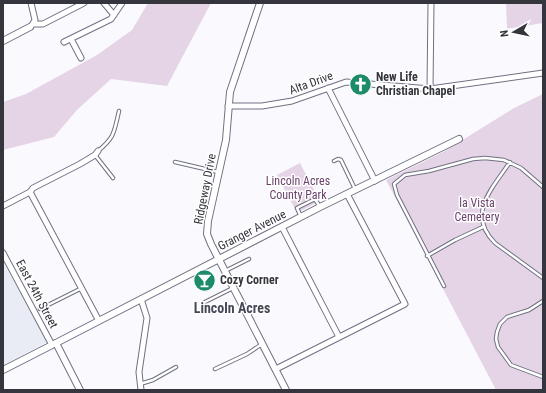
<svg xmlns="http://www.w3.org/2000/svg" width="546" height="393" viewBox="0 0 546 393" font-family="'Roboto Condensed',sans-serif">
	<rect width="100%" height="100%" fill="#fafafe"/>
	<path fill="#e9ebf5" d="M3 262 49 341 3 365Z"/>
	<path fill="#e5d4e6" d="M148 3H211L167 86 111 79 77 110 54 137 3 150V102L26 94 97 55 132 30Z
		M506 3H543V23L507 29Z
		M543 94V390H496L386 180 443 152 514 108Z
		M300 163 320 201 297 213 277 175Z"/>
	<g fill="none" stroke-linecap="round" stroke-linejoin="round">
		<defs>
			<path id="service" d="M98 151C115 137 114 132 119 111
				M95 155 113 178
				M334 161 338 159 341 160 355 189
				M175 162 218 172
				M510 162C492 189 466 214 495 243L543 278
				M301 217 297 208 315 199 320 207
				M427 256 455 240 483 227
				M225 271 249 259
				M444 286 397 195 394 184 405 175 429 171 473 159 485 158 504 160 521 168 543 187
				M543 301 529 310 507 317 500 324 497 332 496 339 498 347 511 365 543 377
				M203 303 233 288
				M40 309 82 288
				M215 369 247 354 262 344
				M140 384 153 380 176 367"/>
			<path id="minor" d="M31 3 35 20 32 25
				M104 3 114 15
				M34 24H43L84 3
				M71 39 81 58
				M64 42 111 19 122 3
				M328 88 375 181
				M430 89 431 3
				M228 106H262L292 101 346 82 430 89 543 73
				M30 192 99 321
				M3 206 30 192 33 188 80 164 95 155 98 151
				M282 227 339 337
				M3 253 52 345 55 343
				M276 369 405 304 347 194
				M141 390 139 372 147 318 141 299"/>
			<path id="tertiary" d="M260 3 230 92 226 140 208 221 207 234 211 244 286 390
				M3 41 30 27
				M3 370 52 345
				M80 390 56 343 320 207 459 139"/>
		</defs>
		<use href="#service" stroke="#6f7182" stroke-width="4.5"/>
		<use href="#minor" stroke="#6f7182" stroke-width="7"/>
		<use href="#tertiary" stroke="#6f7182" stroke-width="8"/>
		<use href="#service" stroke="#fff" stroke-width="2.5"/>
		<use href="#minor" stroke="#fff" stroke-width="5"/>
		<use href="#tertiary" stroke="#fff" stroke-width="6"/>
	</g>
	<defs>
		<symbol id="church-disc" viewBox="-11 -11 22 22"><circle r="9.5" fill="#1d8b6a" stroke="#fff"/><path d="M-1.2-6h2.4v3.5h3.3v2.4h-3.3V6h-2.4V-.1h-3.3v-2.4h3.3Z" fill="#fff"/></symbol>
		<symbol id="bar-disc" viewBox="-11 -11 22 22"><circle r="9.5" fill="#1d8b6a" stroke="#fff"/><path d="M-6-5H6L.8 .8V4.5H3.5V6h-7V4.5H-.8V.8Z" fill="#fff"/></symbol>
	</defs>
	<g fill-rule="evenodd">
		<use href="#church-disc" x="348" y="72" width="25" height="25"/>
		<use href="#bar-disc" x="192" y="268" width="25" height="25"/>
	</g>
	<g text-anchor="middle" stroke-width="3" stroke-linejoin="round" paint-order="stroke">
		<g font-size="12" font-weight="bold" fill="#34353d" stroke="#fff" text-anchor="start">
			<text x="376" y="81">New Life<tspan x="376" dy="14">Christian Chapel</tspan></text>
			<text x="220" y="284">Cozy Corner</text>
		</g>
		<g font-size="12" fill="#34353d" stroke="#fff">
			<text transform="translate(311 83) rotate(-20)" y="4">Alta Drive</text>
			<text transform="translate(205 189) rotate(-79)" y="4">Ridgeway Drive</text>
			<text transform="translate(252 230) rotate(-27)" y="4">Granger Avenue</text>
			<text transform="translate(37 294) rotate(62)" y="4">East 24th Street</text>
		</g>
		<g font-size="12" fill="#6a436d" stroke="#fff">
			<text x="298" y="185">Lincoln Acres<tspan x="298" dy="14">County Park</tspan></text>
			<text x="477" y="207">la Vista<tspan x="477" dy="14">Cemetery</tspan></text>
		</g>
		<g font-size="14" font-weight="bold" fill="#464858" stroke="#fff">
			<text x="232" y="313">Lincoln Acres</text>
		</g>
	</g>
	<rect width="546" height="393" fill="none" stroke="#34353d" stroke-width="8"/>
	<g transform="translate(514 32) rotate(261)" stroke="#ffffff" stroke-width="3" paint-order="stroke">
	<path d="M0-3L7 15L0 10L-7 15Z" fill="#34353d"/>
	<text y="-6" font-size="11" font-weight="bold" text-anchor="middle" fill="#34353d">N</text>
	</g>
</svg>
